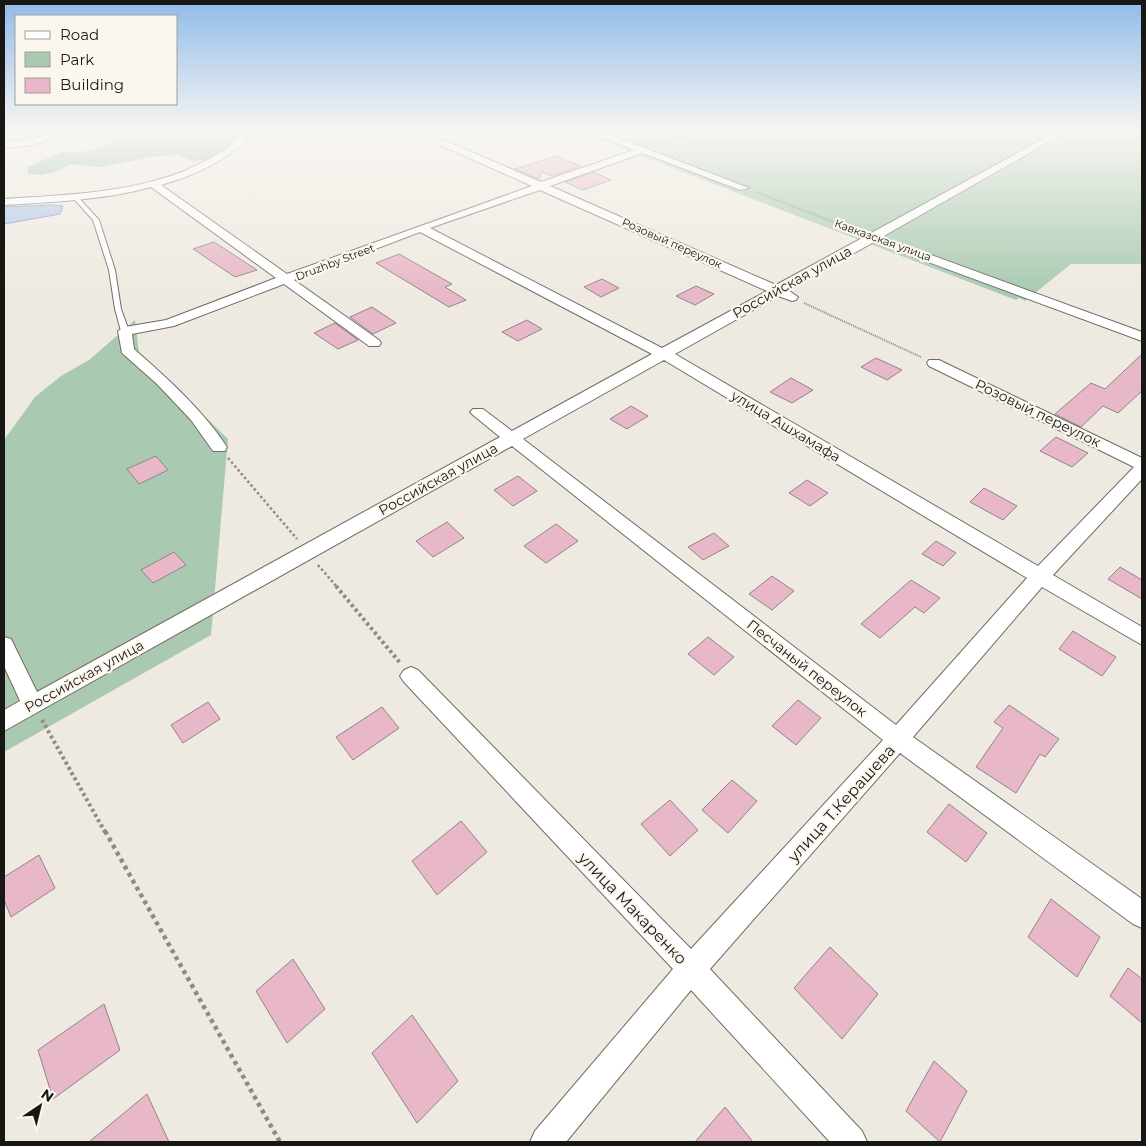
<svg xmlns="http://www.w3.org/2000/svg" width="1146" height="1146" viewBox="0 0 1146 1146" font-family="Montserrat,sans-serif">
	<rect width="100%" height="100%" fill="#efeae1"/>
	<path fill="#a9cab1" d="M578 132H1142V264H1071L1025 301 1019 298 1016 300Z
		M135 320 139 352 228 439 211 635 4 752V440L35 397 61 376 89 360Z"/>
	<path fill="#95bc9f" d="M126 132H248L222 152 207 160 194 161 176 155 151 157 101 167 70 164 58 171 42 175 28 174 27 167 63 152 92 151 126 136Z"/>
	<path fill="#adc5eb" stroke="#8191aa" d="M53 205 63 206 60 214 4 224V207Z"/>
	<path fill="#e8b8c8" stroke="#8f8588" d="M556 156 581 166 552 176 542 172 539 179 515 169Z
		M594 172 611 180 583 190 565 182Z
		M214 242 257 270 235 277 193 249Z
		M399 254 452 284 445 287 466 300 449 307 376 263Z
		M602 279 619 288 601 297 584 287Z
		M696 286 714 294 695 305 676 296Z
		M372 307 396 323 373 334 350 317Z
		M527 320 542 329 518 341 502 332Z
		M335 323 358 340 338 349 314 333Z
		M1142 354V391L1118 413 1103 406 1081 427 1055 414 1091 383 1105 389Z
		M876 358 902 370 887 380 861 367Z
		M791 378 813 390 792 403 770 392Z
		M631 406 648 416 627 429 610 419Z
		M1056 437 1088 453 1072 467 1040 451Z
		M156 456 168 470 139 484 127 469Z
		M518 476 537 491 513 506 494 490Z
		M807 480 828 493 810 506 789 493Z
		M984 488 1017 506 1003 520 970 502Z
		M447 522 464 538 433 557 416 541Z
		M556 524 578 541 546 563 524 546Z
		M714 533 729 546 703 560 688 547Z
		M936 541 956 553 943 566 922 554Z
		M174 552 186 565 153 583 141 570Z
		M1120 567 1142 580V599L1108 579Z
		M772 576 794 591 772 610 749 594Z
		M911 580 940 598 924 613 915 607 880 638 861 624Z
		M1073 631 1116 657 1102 676 1059 649Z
		M708 637 734 657 714 675 688 654Z
		M798 700 821 718 796 745 772 726Z
		M208 702 220 719 183 743 171 725Z
		M1009 705 1059 739 1045 757 1040 754 1016 793 976 767 1003 728 994 722Z
		M382 707 399 728 353 760 336 737Z
		M732 780 757 801 728 833 702 810Z
		M670 800 698 830 670 856 641 824Z
		M949 804 987 833 966 862 927 832Z
		M461 821 487 852 437 895 412 861Z
		M39 855 55 888 11 917 4 900V877Z
		M1051 899 1100 937 1077 977 1028 937Z
		M830 947 878 994 842 1039 794 988Z
		M293 959 325 1009 287 1043 256 991Z
		M1128 968 1142 979V1023L1110 996Z
		M104 1004 120 1050 53 1099 38 1050Z
		M412 1015 458 1081 417 1123 372 1053Z
		M934 1061 967 1091 940 1142 906 1111Z
		M147 1094 169 1142H89Z
		M725 1107 753 1142H695Z"/>
	<g fill="none" stroke-linecap="round" stroke-linejoin="round">
		<defs>
			<path id="lane" d="M74 197H78L99 220 115 270 121 309 129 331 128 333 121 331 115 309 109 270 93 220 74 199Z"/>
			<path id="street" d="M58 132H72L33 145 4 148V142L32 139Z
				M244 132H254C229 160 196 175 161 185L287 274 532 186 438 144V140H444L541 182 634 150 590 132H603L749 188 740 190 643 153 550 186 776 285 1056 132H1066L882 237 1142 332V341L874 242 788 290 798 297 796 300 792 301 778 296 675 354 1038 566 1134 467 929 366 927 363 929 360H939L1142 458V479L1053 575 1142 627V645L1042 587 913 737 1142 899V928L1133 924 900 753 710 969 862 1131 867 1142H830L691 990 566 1142H530L535 1131 673 969 404 682 400 676 404 670 411 667 418 670 691 949 883 740 512 446 4 731V710L20 701 4 666V637L11 639 37 692 500 437 473 415 470 412 473 409H483L512 431 652 354 420 232 294 280 379 340 381 343 379 346H369L284 284 174 326 132 334 134 349C167 378 202 409 227 447L225 451H213L191 420 157 384 122 353 118 331 125 327 166 320 276 278 151 187C104 200 53 202 4 205V199C77 194 157 193 221 152 230 147 236 138 244 132ZM540 190 767 291 662 348 430 228ZM664 360 1027 578 896 725 523 439Z"/>
		</defs>
		<use href="#lane" stroke="#706c64" stroke-width="2"/>
		<use href="#street" stroke="#706c64" stroke-width="2"/>
		<path stroke="#8e8a84" stroke-width="2" stroke-dasharray="1 1" stroke-linecap="butt" d="M662 144 696 132
			M756 192 857 231
			M804 303 921 357"/>
		<path stroke="#8e8a84" stroke-width="2.5" stroke-dasharray="2.5 2.5" stroke-linecap="butt" d="M228 458 297 539
			M318 565 337 587"/>
		<path stroke="#8e8a84" stroke-width="4" stroke-dasharray="3 3" stroke-linecap="butt" d="M336 586 401 664
			M42 720 105 832"/>
		<path stroke="#8e8a84" stroke-width="4.5" stroke-dasharray="4 4" stroke-linecap="butt" d="M105 831 280 1142"/>
		<use href="#lane" fill="#fff" fill-rule="evenodd"/>
		<use href="#street" fill="#fff" fill-rule="evenodd"/>
	</g>
	<linearGradient id="sky" x2="0" y2="1"><stop stop-color="#90bbe9"/><stop offset="0.45" stop-color="#f8f6f2"/><stop offset="1" stop-color="#f8f6f2" stop-opacity="0"/></linearGradient>
	<rect width="1146" height="292" fill="url(#sky)"/>
	<g text-anchor="middle" stroke-width="4.5" stroke-linejoin="round" paint-order="stroke">
		<g font-size="11" fill="#191714" stroke="#fcf7ee">
			<text transform="translate(883 240) rotate(20)" y="4">Кавказcкая улица</text>
			<text transform="translate(672 243) rotate(24)" y="4">Розовый переулок</text>
			<text transform="translate(335 262) rotate(-21)" y="4">Druzhby Street</text>
		</g>
		<g font-size="14" fill="#191714" stroke="#fcf7ee">
			<text transform="translate(792 282) rotate(-29)" y="5">Российская улица</text>
			<text transform="translate(1038 413) rotate(26)" y="5">Розовый переулок</text>
			<text transform="translate(786 426) rotate(31)" y="5">улица Ашхамафа</text>
			<text transform="translate(438 479) rotate(-29)" y="5">Российская улица</text>
			<text transform="translate(807 668) rotate(38)" y="5">Песчаный переулок</text>
			<text transform="translate(84 676) rotate(-29)" y="5">Российская улица</text>
		</g>
		<g font-size="16" fill="#191714" stroke="#fcf7ee">
			<text transform="translate(841 803) rotate(-48)" y="6">улица Т.Керашева</text>
			<text transform="translate(633 908) rotate(46)" y="6">улица Макаренко</text>
		</g>
	</g>
	<rect width="1146" height="1146" fill="none" stroke="#191714" stroke-width="10"/>
	<rect x="15" y="15" width="162" height="90" fill="#fcf7ee" stroke="#a19d97"/>
	<rect x="25" y="31" width="25" height="8" fill="#ffffff" stroke="#a19d97"/>
	<text x="60" y="40" font-size="15" fill="#191714">Road</text>
	<rect x="25" y="52" width="25" height="15" fill="#a9cab1" stroke="#a19d97"/>
	<text x="60" y="65" font-size="15" fill="#191714">Park</text>
	<rect x="25" y="78" width="25" height="15" fill="#e8b8c8" stroke="#a19d97"/>
	<text x="60" y="90" font-size="15" fill="#191714">Building</text>
	<g transform="translate(40 1106) rotate(35)" stroke="#fcf7ee" stroke-width="4" paint-order="stroke">
	<path d="M0-4L9 19L0 12L-9 19Z" fill="#191714"/>
	<text y="-8" font-size="14" font-weight="bold" text-anchor="middle" fill="#191714">N</text>
	</g>
</svg>
